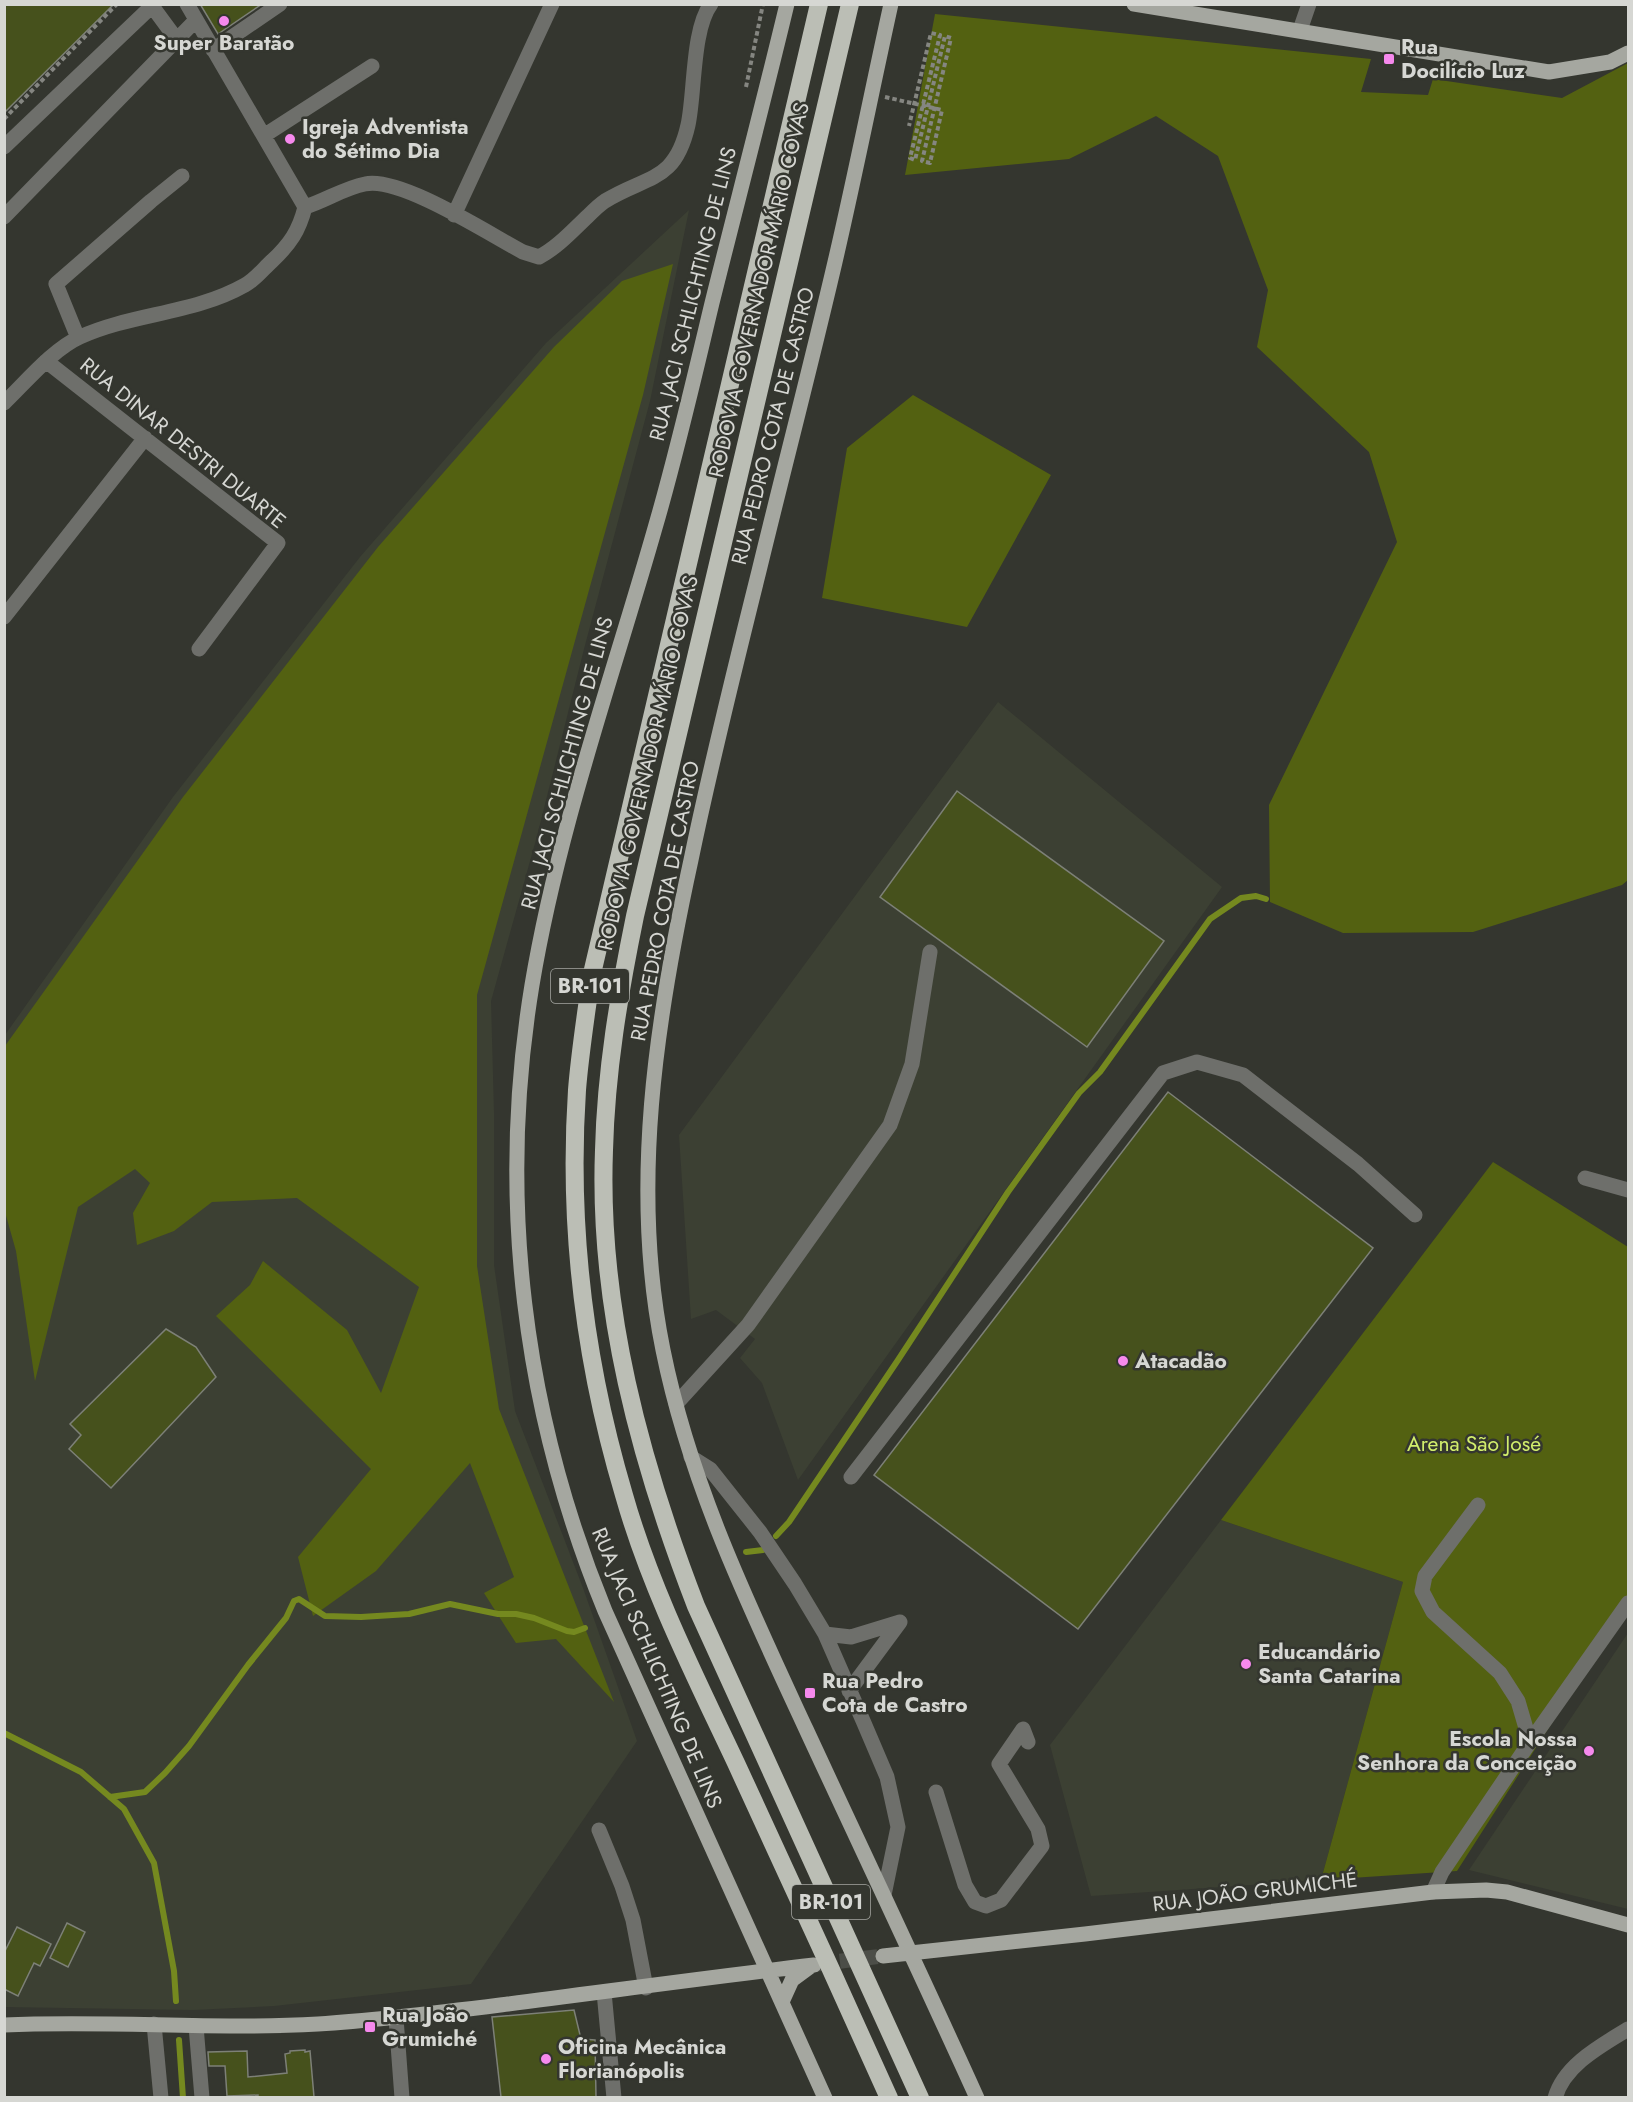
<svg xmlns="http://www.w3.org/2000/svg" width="1633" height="2102" viewBox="0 0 1633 2102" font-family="Jost,sans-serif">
	<rect width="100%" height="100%" fill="#34362f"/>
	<path fill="#3c4033" d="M689 210 650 401 584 649 537 836 491 1001 494 1113V1265L515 1411 583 1588 637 1741 471 1984 274 2006 193 2010 5 2007V1035L173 797 360 557 546 343Z
		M998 702 1222 887 798 1480 762 1383 740 1358 755 1339 716 1310 691 1319 679 1135Z
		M1221 1520 1403 1582 1321 1880 1091 1896 1050 1745Z
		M1628 1633V1909L1469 1870Z"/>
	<path fill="#536111" d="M935 14 1371 59 1361 92 1428 95 1433 79 1562 98 1628 63V880L1622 885 1473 932 1343 933 1270 902 1269 805 1397 542 1369 452 1257 347 1268 290 1218 156 1156 116 1069 159 905 175Z
		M673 264 643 395 477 995V1266L499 1409 614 1702 556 1639 516 1643 484 1593 514 1577 470 1463 376 1571 313 1616 298 1557 371 1469 216 1316 250 1285 263 1261 347 1330 381 1393 419 1287 297 1198 212 1202 174 1231 137 1245 133 1213 150 1183 135 1169 78 1207 35 1381 16 1251 5 1212V1046L183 797 378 547 554 347 622 281Z
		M913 395 1051 475 967 627 822 598 847 448Z
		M1493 1162 1628 1247V1604L1457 1871 1321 1880 1403 1582 1221 1520Z"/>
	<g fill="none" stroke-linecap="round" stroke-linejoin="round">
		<path stroke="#75891f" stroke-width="6" d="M776 1536 789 1522 898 1360 1008 1192 1079 1093 1100 1072 1210 919 1241 898 1256 896 1266 899
			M746 1552 763 1550
			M4 1733 81 1772 124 1809 154 1863 174 1971 176 2001
			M110 1797 145 1792 165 1773 189 1746 248 1665 286 1618 294 1601 299 1599 325 1616 361 1617 409 1614 450 1604 498 1614H516L534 1618 567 1631 574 1632 585 1628
			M179 2040 183 2098"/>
	</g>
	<path fill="#46511c" stroke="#7d8077" stroke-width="1.5" d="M4 4H114L4 113Z
		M200 4H262L218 34Z
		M957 791 1164 941 1087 1047 880 897Z
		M1168 1092 1373 1248 1078 1629 874 1475Z
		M166 1329 196 1347 216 1377 111 1488 69 1449 81 1435 70 1424Z
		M67 1923 85 1932 68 1967 50 1958Z
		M17 1927 51 1944 40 1966 34 1963 18 1996 4 1989V1953Z
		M574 2010 581 2039 595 2040 596 2097H501L492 2017Z
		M305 2050V2052L310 2051 314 2097H258V2095L227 2096 225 2066H209L208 2052 247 2051 248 2077 287 2073 285 2054 290 2053V2051Z"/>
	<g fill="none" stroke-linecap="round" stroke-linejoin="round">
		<path stroke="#4c4e48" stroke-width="15" stroke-dasharray="15 8" stroke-linecap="butt" d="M817 1964 883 1956"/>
		<path stroke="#858681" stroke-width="4" stroke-dasharray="4.5 3" stroke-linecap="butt" d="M746 87 763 4
			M885 97 942 110 930 163 922 161 951 38 945 36 915 160 910 158 940 35 931 33 909 126
			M4 119 117 4"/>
		<path stroke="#6e6f6b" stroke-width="15" d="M187 4 305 207
			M1300 30 1309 4
			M213 50 280 4
			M265 135 372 66
			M4 147 152 6 177 40
			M305 207C325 201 344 188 365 184 400 176 489 234 523 252L539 257C558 247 572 231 588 216 593 211 599 205 605 201 647 175 675 183 688 125 695 93 692 29 711 4
			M454 215 552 4
			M4 217 196 20
			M78 338 56 284 151 201 182 176
			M46 361 278 543 199 649
			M4 403C25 383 53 349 80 337 133 313 194 314 245 285 255 280 264 268 272 261 290 244 299 231 305 207
			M4 617 145 438
			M1585 1178 1628 1190
			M676 1404 748 1325 890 1125 912 1064 930 952
			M691 1457 710 1469 760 1532 795 1584 825 1634 864 1723 887 1777 898 1827 884 1895
			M851 1477 1163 1073 1197 1062 1243 1075 1358 1164 1415 1215
			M825 1634 851 1637 900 1622
			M849 1691 900 1622
			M1530 1742 1628 1603
			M936 1792 965 1885 975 1902 986 1906 1001 1900 1042 1846 1038 1829 999 1764 1023 1729 1028 1742
			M599 1830 622 1886 633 1920 646 1988
			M1433 1892 1442 1872 1530 1742 1518 1701 1500 1673 1433 1612 1422 1591 1425 1576 1478 1505
			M604 1992 614 2098
			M396 2018 402 2098
			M154 2024 161 2098
			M196 2026 202 2098
			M1555 2098C1564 2065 1602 2045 1628 2029"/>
		<path stroke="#a5a7a0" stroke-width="15" d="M787 4C763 104 737 203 712 303 694 378 677 453 655 528 612 679 558 829 532 985 497 1198 523 1411 605 1611L825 2098
			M891 4C872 90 855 176 835 262 811 365 784 468 759 571 735 667 711 763 691 860 656 1020 630 1188 663 1350 690 1484 749 1606 806 1729 863 1852 921 1974 977 2098
			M1134 4 1549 72 1610 62 1628 53
			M883 1956 1085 1934 1433 1892 1486 1890 1507 1892 1628 1925
			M782 2002 792 1980 811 1966
			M4 2025C109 2020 213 2030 318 2024 381 2020 444 2012 508 2004 610 1991 712 1977 814 1965"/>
		<path stroke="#bbbeb5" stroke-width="18" d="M819 4 591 978C586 1015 580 1052 577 1090 568 1226 585 1364 624 1495 650 1587 695 1676 736 1763 787 1874 839 1986 889 2098
			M850 4 635 916C619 994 606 1071 604 1150 598 1307 640 1461 696 1606L920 2098"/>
	</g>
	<g fill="#f689ed" stroke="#34362f" stroke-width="2">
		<circle cx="224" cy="21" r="6"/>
		<rect x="1383" y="53" width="12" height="12" rx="3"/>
		<circle cx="290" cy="139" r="6"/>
		<circle cx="1123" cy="1361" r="6"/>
		<circle cx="1246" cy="1664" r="6"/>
		<rect x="804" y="1687" width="12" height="12" rx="3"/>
		<circle cx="1589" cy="1751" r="6"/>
		<rect x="364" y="2021" width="12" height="12" rx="3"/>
		<circle cx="546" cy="2059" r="6"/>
	</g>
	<g text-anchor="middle" stroke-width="5" stroke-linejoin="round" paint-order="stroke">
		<g fill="#34362f" stroke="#a5a7a2" stroke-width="1.5">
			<rect x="551" y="969" width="78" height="34" rx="4.5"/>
			<rect x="792" y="1885" width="78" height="34" rx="4.5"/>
		</g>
		<g font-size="20" font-weight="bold" fill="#d6d7d3">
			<text x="590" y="993">BR-101</text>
			<text x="831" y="1909">BR-101</text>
		</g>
		<g font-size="21" font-weight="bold" fill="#d6d7d3" stroke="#34362f" text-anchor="start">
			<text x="224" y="50" text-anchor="middle">Super Baratão</text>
			<text x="1401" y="54">Rua<tspan x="1401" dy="24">Docilício Luz</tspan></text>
			<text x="302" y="134">Igreja Adventista<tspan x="302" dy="24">do Sétimo Dia</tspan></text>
			<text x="1135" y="1368">Atacadão</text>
			<text x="1258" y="1659">Educandário<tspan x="1258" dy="24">Santa Catarina</tspan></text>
			<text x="822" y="1688">Rua Pedro<tspan x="822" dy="24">Cota de Castro</tspan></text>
			<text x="1577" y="1746" text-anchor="end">Escola Nossa<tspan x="1577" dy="24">Senhora da Conceição</tspan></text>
			<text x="382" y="2022">Rua João<tspan x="382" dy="24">Grumiché</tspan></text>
			<text x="558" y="2054">Oficina Mecânica<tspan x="558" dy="24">Florianópolis</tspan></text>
		</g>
		<g font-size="21" fill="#d6d7d3" stroke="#34362f">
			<text transform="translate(759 290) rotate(-77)" y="7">RODOVIA GOVERNADOR MÁRIO COVAS</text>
			<text transform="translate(693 294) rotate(-76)" y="7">RUA JACI SCHLICHTING DE LINS</text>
			<text transform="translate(773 426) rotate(-76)" y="7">RUA PEDRO COTA DE CASTRO</text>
			<text transform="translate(183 443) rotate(39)" y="7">RUA DINAR DESTRI DUARTE</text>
			<text transform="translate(567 763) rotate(-75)" y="7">RUA JACI SCHLICHTING DE LINS</text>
			<text transform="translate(648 763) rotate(-77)" y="7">RODOVIA GOVERNADOR MÁRIO COVAS</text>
			<text transform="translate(665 901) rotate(-79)" y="7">RUA PEDRO COTA DE CASTRO</text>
			<text transform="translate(657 1668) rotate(67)" y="7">RUA JACI SCHLICHTING DE LINS</text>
			<text transform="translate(1255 1892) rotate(-7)" y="7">RUA JOÃO GRUMICHÉ</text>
		</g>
		<g font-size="21" fill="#d2ee6c" stroke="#34362f">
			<text x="1474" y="1451">Arena São José</text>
		</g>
	</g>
	<rect width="1633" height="2102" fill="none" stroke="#d6d7d3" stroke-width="12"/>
</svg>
